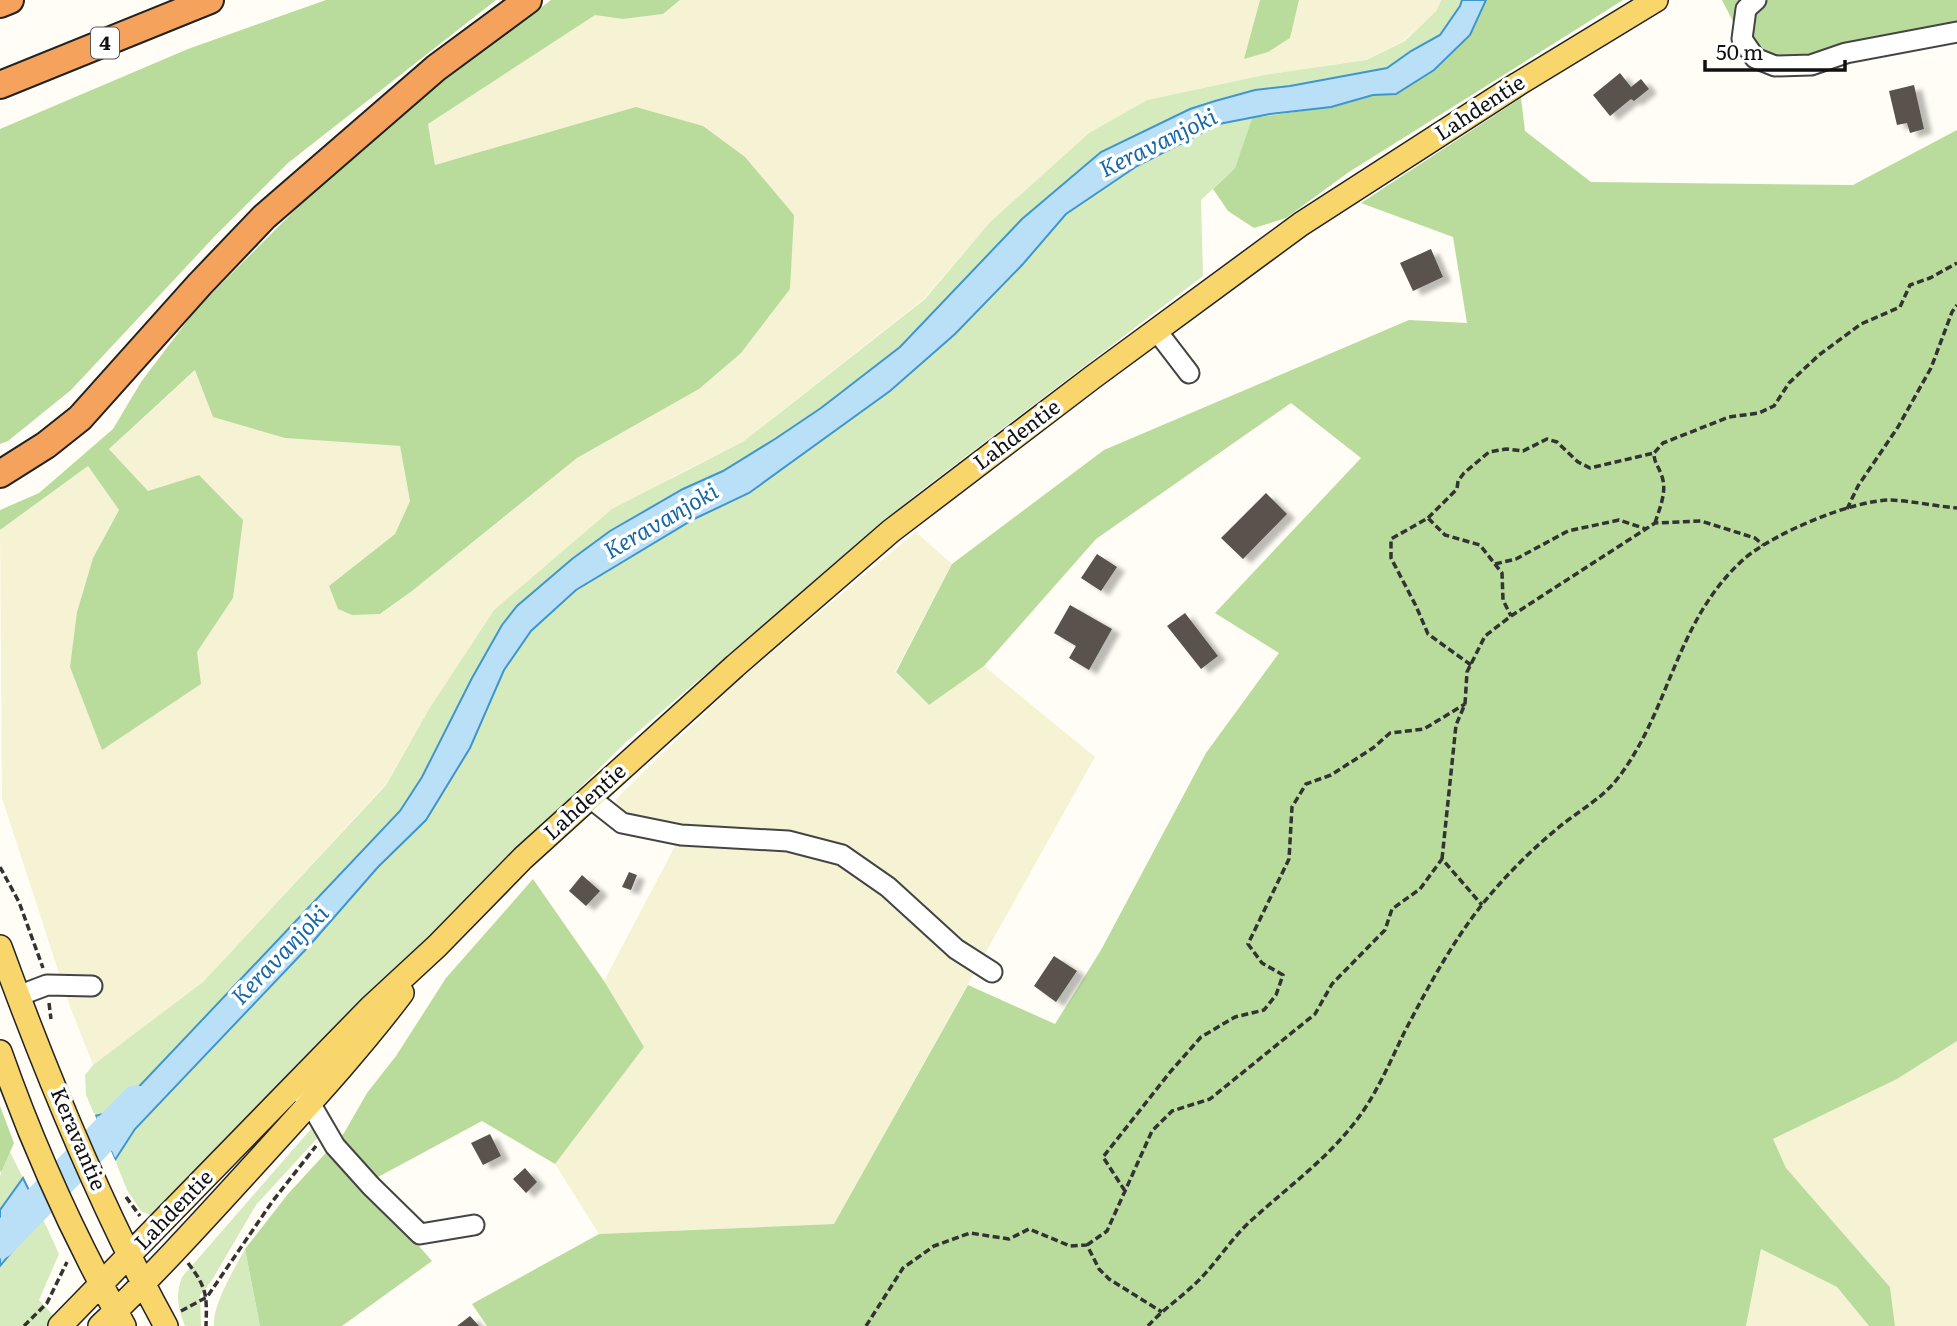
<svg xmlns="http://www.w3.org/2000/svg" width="1957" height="1326" viewBox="0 0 1957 1326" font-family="Literata,serif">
	<defs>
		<filter id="shadow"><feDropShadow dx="8" dy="4.5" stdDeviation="2" flood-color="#0004"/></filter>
	</defs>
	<rect width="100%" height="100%" fill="#fffdf5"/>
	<path fill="#f6f3d4" d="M680 0H1260L1245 59 1289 38 1299 0H1441L1437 10 1404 41 1365 60 1264 75 1147 100 1089 133 990 222 925 298 744 441 674 476 494 610 429 709 386 784 203 982 93 1065 69 1004 2 798 0 530 88 466 119 510 93 558 77 612 197 652 233 598 148 491 109 449 196 370 285 438 400 446 410 501 395 534 329 586 381 614 412 591 577 458 699 389 636 108 435 165 428 123 595 14 623 19 663 14Z
		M916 532 952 564 895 672 929 705 984 666 1095 757 834 1224 599 1234 555 1164 644 1047 604 981 683 831 617 812 616 799 743 676Z
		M1957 1041V1326H1895L1890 1287 1786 1168 1772 1139 1897 1079Z
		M1761 1249 1837 1287 1869 1326H1746Z"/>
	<path fill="#d5ebbd" d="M1441 0H1462L1460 6 1440 35 1411 51 1387 68 1290 86 1255 90 1215 101 1190 109 1101 152 1022 219 900 347 821 408 775 439 723 471 683 489 502 625 472 678 422 777 400 811 132 1094 102 1114 95 1116 86 1095 85 1075 93 1065 203 982 386 785 429 709 494 610 612 509 744 441 925 299 990 222 1089 133 1147 100 1264 75 1366 60 1405 41 1437 10Z
		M1252 118 1235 168 1201 200 1203 276 914 496 626 742 358 1009 157 1218 141 1211 127 1190 115 1160 135 1129 309 946 378 867 426 820 470 748 504 670 531 631 576 590 694 519 749 493 890 391 1023 264 1066 214 1137 166 1219 124Z
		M317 1122 322 1133 256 1205 212 1280 200 1295 201 1326H185C178 1308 175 1296 182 1277Z
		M10 1152 23 1178 0 1210V1176Z
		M43 1219 59 1254 39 1300 63 1326H0V1266L31 1229Z
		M245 1249 260 1326H214C212 1305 235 1268 245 1249Z"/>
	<path fill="#b9dc9c" d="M326 0H496L288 163 214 237 71 390 8 441 0 444V129L188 49Z
		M551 0H680L663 14 623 19 595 15 428 124 435 165 636 107 703 126 745 157 794 215 790 289 741 353 699 389 577 458 412 591 380 614 352 615 338 609 329 586 395 534 410 501 400 446 285 438 213 417 195 370 109 449 148 491 199 475 243 520 233 598 197 652 201 684 102 750 70 667 77 612 93 558 119 510 88 466 0 530V510L39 493 113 429 141 382 197 308 309 196 433 88Z
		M1260 0H1299L1290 38 1268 52 1244 59Z
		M1486 0H1623L1349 172 1286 218 1254 228 1228 211 1213 189 1235 168 1252 118 1331 107 1373 95 1396 94 1434 70 1470 35Z
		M1722 0H1957V33L1775 66 1742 39Z
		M1521 98 1525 131 1591 182 1853 185 1957 130V1041L1897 1079 1773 1139 1786 1168 1890 1287 1895 1326H1869L1837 1287 1761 1249 1746 1326H487L472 1304 599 1234 834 1224 968 985 1055 1024 1101 950 1206 753 1279 653 1215 613 1361 458 1291 403 1096 539 984 666 929 705 896 672 952 564 1104 450 1409 320 1467 323 1453 237 1361 203Z
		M533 879 604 981 644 1047 555 1164 482 1121 365 1184 432 1261 342 1326H260L245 1249 288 1194 344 1133 367 1093 396 1056 446 978Z
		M0 1106 14 1143 1 1173 0 1170Z"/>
	<path fill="#b9e0f7" stroke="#3f96cf" stroke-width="2" d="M1462 0H1486L1470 35 1434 70 1396 94 1373 95 1331 107 1270 114 1219 124 1137 166 1066 214 1023 264 955 334 890 391 749 493 694 519 576 590 531 631 504 670 470 748 426 820 378 867 309 946 135 1129 115 1160 95 1116 103 1114 132 1094 400 811 422 777 472 678 502 625 517 606 572 559 610 531 683 489 723 471 775 439 821 408 900 347 1022 219 1101 152 1190 109 1215 101 1255 90 1290 86 1387 68 1411 51 1440 35 1460 6Z
		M23 1178 43 1219 31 1229 0 1266V1210Z"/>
	<path fill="#fffdf5" d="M94 1113 115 1160 117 1163 112 1162 92 1118Z"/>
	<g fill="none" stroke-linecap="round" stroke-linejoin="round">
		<path stroke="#b9e0f7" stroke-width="33" d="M0 1242 136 1102"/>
	</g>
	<path fill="#5a524d" filter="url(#shadow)" d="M1620 73 1631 87 1641 79 1649 89 1634 101 1631 99 1610 116 1593 95Z
		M1914 85 1924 129 1910 133 1907 123 1897 125 1889 91Z
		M1431 249 1443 277 1413 291 1400 263Z
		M1266 493 1287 514 1243 559 1221 538Z
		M1097 554 1117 567 1101 591 1081 578Z
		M1070 605 1112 629 1089 670 1069 658 1076 646 1054 633Z
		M1185 613 1218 656 1201 669 1167 626Z
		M629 872 637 875 631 890 622 887Z
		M582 875 600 891 586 906 569 891Z
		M1054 956 1077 971 1056 1002 1034 986Z
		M490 1134 501 1156 483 1165 471 1143Z
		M525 1168 537 1182 526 1193 513 1179Z
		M470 1316 479 1326H457Z"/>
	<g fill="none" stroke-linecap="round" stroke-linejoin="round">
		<defs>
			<path id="minor" d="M1756 0 1746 9 1742 39 1755 58 1775 66 1811 65 1846 53 1957 32
				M1156 330 1189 373
				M589 797 622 823 681 835 788 841 842 855 888 887 956 949 992 972
				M18 996 47 985 92 986
				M295 1086 310 1103 335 1146 371 1186 420 1234 474 1225"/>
			<path id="major" d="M0 947C47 1076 100 1206 166 1326
				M0 1052C33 1146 75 1239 124 1326
				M60 1326 370 1008 437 946 523 858 735 666 891 531 1093 377 1301 224 1518 84 1656 0
				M100 1326C157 1272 209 1214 262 1156 310 1103 359 1050 402 993"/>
			<path id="highway" d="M0 4 10 0
				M0 85 210 0
				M0 474 46 445 80 418 200 284 264 217 436 68 528 0"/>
		</defs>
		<use href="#minor" stroke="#444" stroke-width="23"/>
		<use href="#major" stroke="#222" stroke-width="26"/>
		<use href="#highway" stroke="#222" stroke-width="30"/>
		<path stroke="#333" stroke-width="3.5" stroke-dasharray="7 3.5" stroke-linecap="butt" d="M1847 509 1858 486 1898 427 1931 368 1952 312 1957 305
			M1428 518 1457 489 1458 481 1464 473 1489 452 1506 449 1523 451 1547 439 1557 442 1578 462 1590 468 1654 453
			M1655 523C1660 507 1668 490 1661 474 1658 465 1654 463 1654 453L1663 443 1729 417 1759 413 1774 406 1789 383 1819 355 1861 324 1900 307 1910 285 1930 278 1957 263
			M1495 564 1516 559 1568 531 1619 520 1646 529
			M1471 665 1428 634 1416 606 1391 558V539L1428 518 1445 535 1480 545 1502 573 1503 600 1511 616
			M1442 859 1456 725 1465 704 1467 672 1485 636 1511 616 1655 523 1701 521 1755 538 1763 545
			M0 867 19 902 43 968
			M49 1003 51 1019
			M1125 1191 1103 1157 1171 1071 1201 1037 1235 1017 1264 1010 1276 995 1283 975 1262 963 1248 944 1289 859 1292 807 1306 784 1331 775 1373 748 1390 733 1424 729 1465 704
			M126 1197 140 1216
			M1087 1245 1107 1231 1152 1131 1172 1111 1210 1099 1315 1014 1332 984 1385 930 1392 909 1420 889 1442 859 1482 905
			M188 1263C207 1288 207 1295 206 1326
			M181 1311 207 1297 272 1202 316 1146
			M24 1326 47 1303 67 1262
			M866 1326 903 1268 934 1246 970 1233 1009 1239 1029 1229 1070 1246 1087 1245 1099 1269 1109 1279 1162 1312
			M1148 1326C1164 1308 1185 1295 1202 1277 1220 1258 1234 1235 1254 1218 1287 1188 1324 1161 1352 1126 1375 1098 1389 1064 1405 1031 1427 989 1451 944 1481 906 1503 878 1530 851 1558 828 1578 811 1602 799 1618 778 1671 709 1675 620 1745 558 1775 533 1852 500 1891 500 1912 501 1935 506 1957 508"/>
		<use href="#minor" stroke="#fff" stroke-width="19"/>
		<use href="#major" stroke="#f9d66b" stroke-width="23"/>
		<use href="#highway" stroke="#f5a25d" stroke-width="26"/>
	</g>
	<g text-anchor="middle" stroke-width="7" stroke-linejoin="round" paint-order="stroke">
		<rect fill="#fff" stroke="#585858" stroke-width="2" x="91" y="27.5" width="28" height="31" rx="5"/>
		<g font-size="19" font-weight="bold" fill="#111">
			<text x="105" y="50">4</text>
		</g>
		<g font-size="21" fill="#111" stroke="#fff">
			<text transform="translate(1480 108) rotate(-33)" y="7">Lahdentie</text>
			<text transform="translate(1017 435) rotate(-37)" y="7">Lahdentie</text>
			<text transform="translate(585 802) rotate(-42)" y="7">Lahdentie</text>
			<text transform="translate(78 1139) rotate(67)" y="7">Keravantie</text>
			<text transform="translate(174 1210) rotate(-46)" y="7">Lahdentie</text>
		</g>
		<g font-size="23" font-style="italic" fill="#1768a6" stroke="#fff">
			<text transform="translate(1158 143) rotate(-26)" y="8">Keravanjoki</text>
			<text transform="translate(661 521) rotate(-30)" y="8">Keravanjoki</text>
			<text transform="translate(280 955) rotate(-46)" y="8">Keravanjoki</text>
		</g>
	</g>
	<path d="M1705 60v10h140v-10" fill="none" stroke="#111111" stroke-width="3.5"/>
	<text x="1716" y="60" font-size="21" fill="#111111" stroke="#ffffff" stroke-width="5" paint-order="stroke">50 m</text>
</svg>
